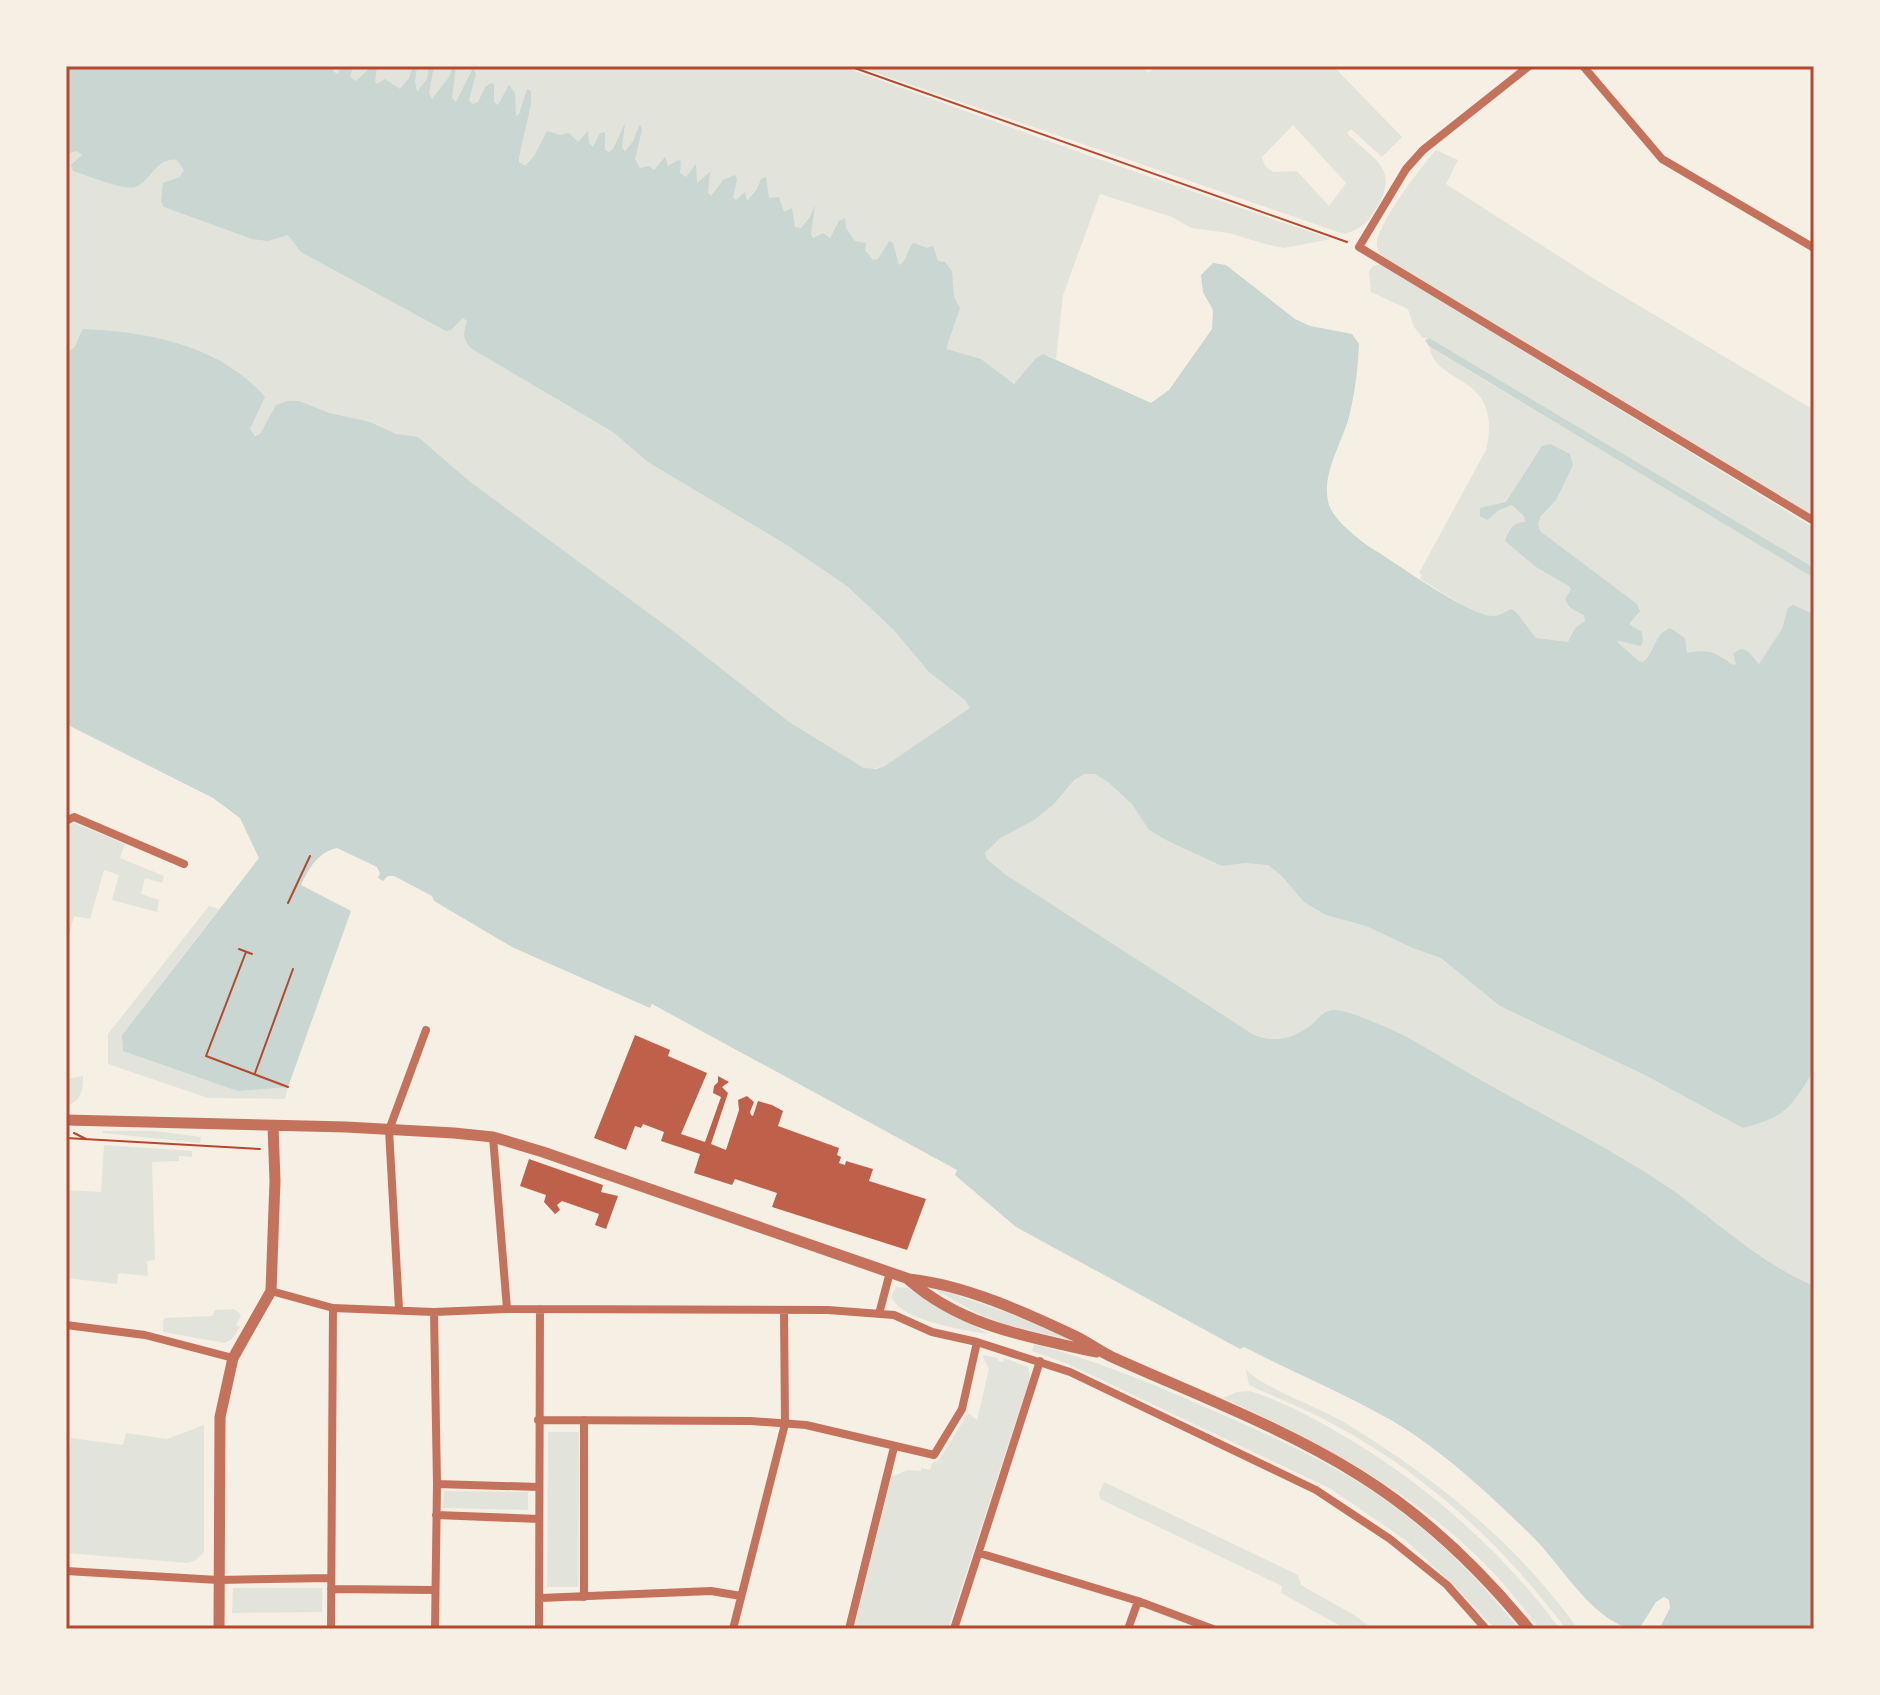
<svg xmlns="http://www.w3.org/2000/svg" width="1880" height="1695" viewBox="0 0 1880 1695" font-family="Poppins,sans-serif">
	<rect width="100%" height="100%" fill="#f6efe4"/>
	<path fill="#e2e4dc" fill-rule="evenodd" d="M66 66H841L1093 157 1331 239 1284 248 1265 244 1229 233 1191 228 1172 217 1100 194 1063 295 1056 359 1043 354C1028 361 1025 379 1010 385L1461 604 1420 579 1422 575 1419 573 1486 450C1504 372 1436 388 1429 346L1514 398 1427 338H1423L1414 327 1408 309 1371 292 1369 271 1373 266 1381 264 1814 528V1341L1254 1051 1006 875 987 859 985 853 990 848 885 766 868 770 258 436 66 349Z
		M856 66H1142L1148 73 1156 66H1333L1402 137 1382 157 1351 129 1347 133C1375 162 1402 168 1374 212 1366 224 1359 230 1344 234ZM1293 125 1346 183 1329 206 1297 171 1273 172 1265 166 1262 157Z
		M1436 150 1458 160 1446 184 1596 280 1814 410V518L1385 258C1380 254 1376 249 1377 242 1380 220 1421 167 1436 150Z
		M74 823 125 844 120 858 164 876 162 883 145 878 141 894 159 900 157 912 112 900 119 875 104 870 90 919 74 916 66 947V827Z
		M209 906 219 909 122 1035 288 1087 285 1099 208 1098 108 1064V1034Z
		M83 1076C83 1090 82 1101 66 1106V1079Z
		M103 1131H155L201 1137 200 1143 103 1133Z
		M104 1145 192 1151V1157L179 1156V1161L152 1162 155 1260 147 1261 148 1276 118 1273 117 1284 66 1278V1190L101 1192Z
		M927 1285 1028 1320 1072 1340 1006 1325 977 1313Z
		M896 1287 908 1288 989 1334C964 1330 902 1321 891 1297Z
		M234 1309 241 1315 236 1325 240 1327 233 1338 225 1343 163 1332V1321L165 1318 212 1316 215 1310Z
		M1034 1344C1094 1360 1149 1382 1205 1407 1255 1429 1306 1451 1353 1479 1418 1518 1472 1570 1519 1629H1495L1457 1588 1404 1539 1331 1489 1068 1364 1032 1351Z
		M982 1355 998 1358V1361L1003 1362 1004 1358 1028 1367 1030 1378 948 1629H854L891 1477 908 1470 921 1471V1468L930 1470 932 1463 939 1460 968 1413 977 1420 989 1369Z
		M1246 1369C1258 1386 1325 1410 1347 1424 1436 1479 1517 1543 1578 1629H1566C1502 1544 1426 1474 1333 1424 1306 1409 1277 1398 1249 1385Z
		M1250 1391C1288 1403 1325 1424 1359 1445 1438 1495 1504 1554 1560 1629H1539C1459 1515 1346 1455 1223 1398L1237 1392Z
		M204 1425V1552L196 1560 188 1563 66 1553V1469L71 1438 123 1445 126 1433 167 1439Z
		M548 1432H579L578 1587H547Z
		M1104 1482 1298 1575 1301 1585 1354 1615 1373 1629H1346L1281 1593 1282 1586 1100 1499 1099 1493Z
		M444 1491 528 1492V1510L443 1508Z
		M233 1588H322V1612L232 1613Z"/>
	<path fill="#c9d6d2" d="M66 66H335L333 71 337 74 343 66H353L350 77 356 81 372 66H377L375 82 377 84 385 79 400 89 409 78 413 66H417L415 82 417 92 427 79 429 66H434L429 93 432 99 449 77 453 66H456L452 98 456 102 473 68 476 74 469 100 472 104 478 102 485 87 491 83 494 84V102L498 105 509 85 515 93 516 116 519 114 527 89 531 91V104L519 157V162L525 166 534 156 547 131 560 135 569 133 578 142 588 131 589 143 593 147 600 133 605 132V150L609 152 613 149 625 123 622 147 625 152 633 141 640 124 642 130 635 159 640 168 649 166 654 170 665 157 668 166 678 160 681 161 680 173 686 177 696 164 697 183 710 172 708 193 711 196 723 180 735 175 737 179 733 198 736 200 745 192 747 201 757 189 761 179 766 177 769 198 779 197 784 212 792 208 795 227 801 228 810 217 815 205 811 234 813 238 823 233 830 238 839 221 845 218 846 228 855 241 866 243 865 250 873 260 878 259 889 241 893 243 899 265C909 260 906 249 914 243L927 248 933 246 938 261 945 262 952 271 954 297 960 308 946 349 981 359 1014 384 1036 358 1043 354 1151 403 1169 390 1212 329 1213 310 1203 292 1201 275 1213 263 1226 265 1295 319 1310 326 1352 334 1359 344C1358 368 1355 393 1349 417 1342 443 1322 473 1328 501 1331 518 1355 536 1368 546 1394 561 1469 617 1494 616 1501 616 1504 612 1511 609L1516 612 1536 638 1568 642 1575 628 1585 621 1584 615C1575 611 1568 608 1565 599L1571 590 1569 586 1536 567 1505 541C1508 531 1514 521 1525 522L1524 516 1512 505 1499 510 1487 520 1480 516V508L1506 502 1542 446 1550 444 1570 454 1573 465 1556 500 1540 517 1538 525 1540 531 1637 604 1640 611 1629 624 1642 632 1643 642 1641 646 1620 641 1617 642 1639 661 1643 662C1655 653 1654 634 1670 628L1685 638 1687 653C1710 649 1714 652 1733 665L1736 664 1733 654C1746 642 1751 656 1759 664L1782 629 1788 608 1793 605 1814 614V1070C1789 1109 1789 1115 1743 1128L1645 1075 1500 1006 1441 958 1413 948 1366 926 1326 915 1304 902 1281 875 1268 865 1245 863 1222 866 1168 841 1149 830 1132 804 1108 782 1095 774H1084L1074 780 1053 805 1034 820 1000 838 985 853 987 859 1006 875 1254 1035C1274 1043 1293 1039 1310 1026 1318 1020 1323 1009 1335 1010 1347 1011 1364 1018 1376 1023 1410 1036 1440 1057 1472 1075 1541 1115 1613 1148 1678 1194 1723 1227 1762 1264 1814 1286V1629H1659L1670 1608 1669 1600 1664 1597 1656 1602 1639 1629C1597 1629 1561 1564 1532 1536 1491 1496 1441 1449 1391 1420 1343 1393 1293 1372 1244 1347L1240 1349 1016 1227 955 1175 957 1170 652 1004 650 1008 514 948 434 901 432 896 394 876H388L383 881 378 878 380 873 377 867 337 848C317 853 310 867 301 885L351 911 288 1087 238 1091 123 1051 122 1035 259 858 240 818 213 798 66 724V352L74 348 83 329C149 332 220 345 265 397L250 429 255 436 260 434 276 405 287 401H299L329 413 370 422 396 434 418 437 469 481 677 634 789 722 864 768 876 769 885 766 970 708 965 700 929 672 894 630 847 586 787 545 648 462 613 432 472 349C462 339 463 334 467 321L463 318 451 330 446 331 301 252 288 235 268 241 252 239 164 207 161 202 163 183 180 177 184 170 177 160C158 156 151 180 136 187 125 191 86 175 73 171L71 165 82 155 76 151 66 154Z
		M1429 338 1814 568V578L1429 346 1425 340Z"/>
	<path fill="#bf614a" d="M635 1035 670 1050 668 1056 707 1073 681 1134 705 1142 721 1097 713 1093 714 1086 718 1082V1076L729 1082 722 1087 728 1093 711 1144 726 1150 739 1110 738 1100 747 1096 754 1102 750 1112 751 1115 753 1116 758 1101 772 1105 783 1111 778 1126 839 1148 837 1155 841 1157 839 1163 845 1165 846 1161 873 1169 869 1181 926 1199 907 1250 772 1207 777 1193 735 1179 732 1185 694 1173 700 1154 661 1141 664 1132 643 1124 641 1128 635 1126 626 1150 594 1138Z
		M529 1159 603 1185 601 1192 618 1196 606 1229 595 1225 599 1214 562 1201 557 1205 560 1210 555 1214 544 1202 546 1195 520 1186Z"/>
	<g fill="none" stroke-linecap="round" stroke-linejoin="round">
		<path stroke="#b5482f" stroke-width="2" d="M849 66 1347 242
			M288 903 310 856
			M239 949 252 954
			M246 952 206 1056 288 1087
			M255 1073 293 969
			M74 1133 86 1139
			M66 1138 260 1149"/>
		<path stroke="#c5725c" stroke-width="8" d="M1529 66 1423 150 1406 169 1359 247 1814 521
			M1583 66 1662 159 1814 248
			M66 821 74 817 184 864
			M493 1137 507 1309
			M271 1291 333 1308 434 1312 507 1309 828 1310 894 1315 932 1332 977 1342 1070 1372 1316 1490 1390 1539 1447 1585 1486 1629
			M399 1309 389 1130 426 1030
			M434 1312 437 1484 435 1629
			M879 1314 890 1272
			M66 1325 145 1335 233 1358
			M538 1420 751 1421 806 1425 934 1455 962 1409 977 1342
			M584 1420V1597
			M437 1484 539 1487
			M436 1515 539 1519
			M979 1553 1138 1601 1213 1629
			M66 1571 218 1580 330 1578
			M331 1589 435 1590
			M540 1598 711 1591 741 1596
			M331 1629 333 1308
			M539 1629 540 1309
			M733 1629 785 1424 784 1311
			M849 1629 894 1447
			M954 1629 1040 1361
			M1128 1629 1138 1601"/>
		<path stroke="#c5725c" stroke-width="11" d="M66 1120 346 1127 454 1133 493 1137 543 1152 909 1279C965 1285 1024 1312 1075 1336 1088 1342 1099 1351 1112 1357 1194 1394 1282 1427 1359 1475 1425 1516 1480 1569 1529 1629
			M909 1280C963 1327 1029 1337 1096 1352
			M219 1629 220 1417 233 1358 271 1291 275 1181 273 1126"/>
	</g>
	<rect width="1880" height="1695" fill="none" stroke="#f6efe4" stroke-width="136"/>
	<rect x="68" y="68" width="1744" height="1559" fill="none" stroke="#b5482f" stroke-width="3"/>
</svg>
